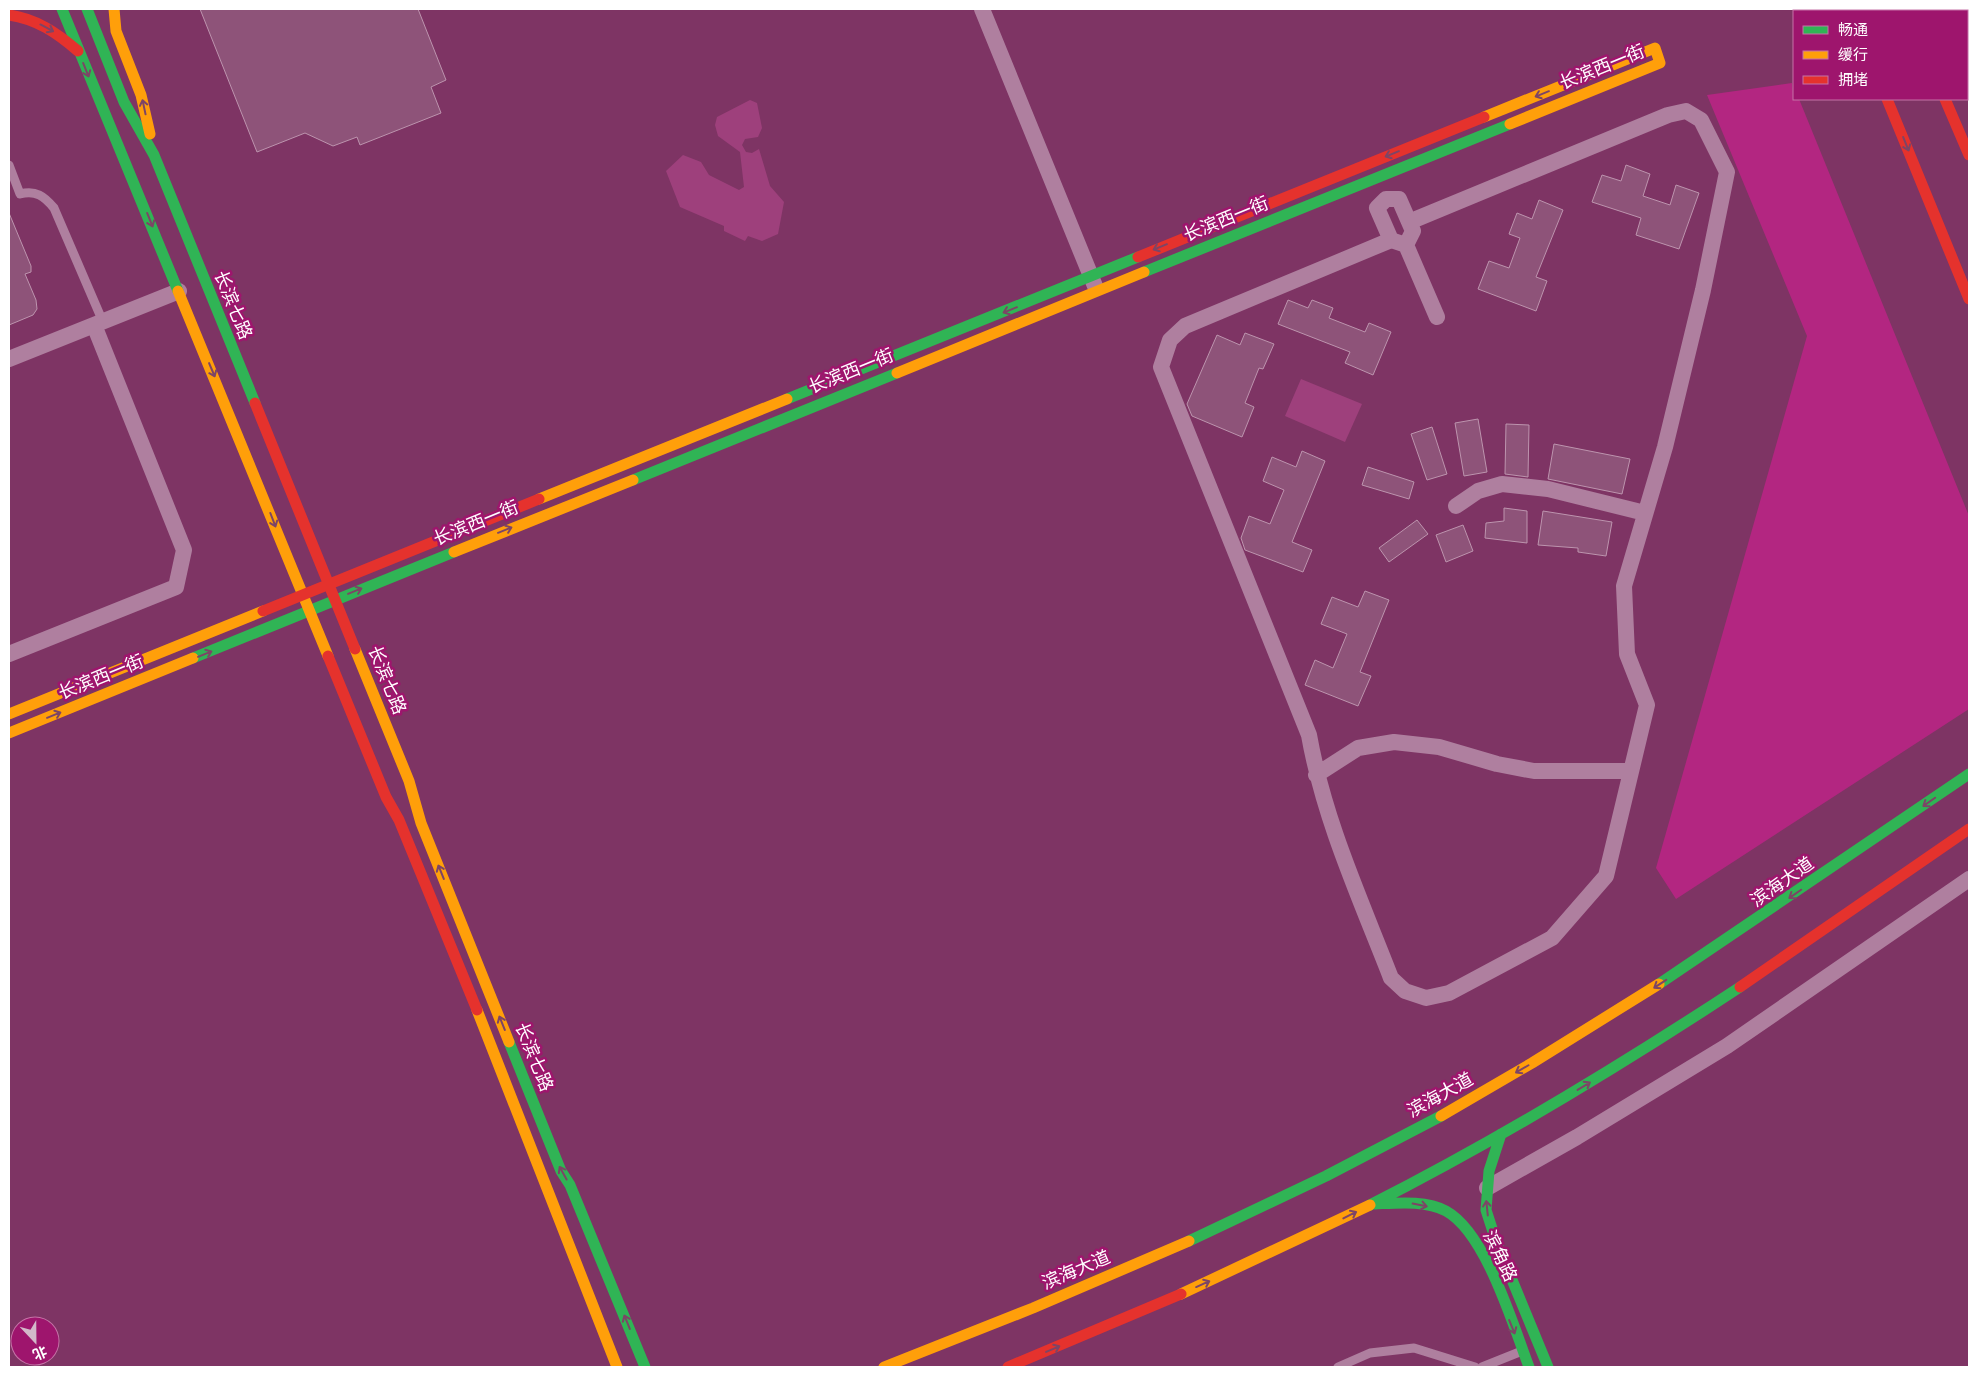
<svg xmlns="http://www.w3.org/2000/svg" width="1978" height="1376" viewBox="0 0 1978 1376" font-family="'DM Sans','Noto Sans SC',sans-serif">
	<rect width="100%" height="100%" fill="#7e3464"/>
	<path fill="#b32681" d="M1792 83 1794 99H1799L1969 516V709L1676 899 1656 868 1807 336 1707 95Z"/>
	<path fill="#9e407c" d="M750 100 757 103 762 128 758 137 745 139 742 145 746 152 752 153 759 149 770 186 784 202 778 234 762 241 748 236 745 241 724 231V226L680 207 666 171 683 155 701 162 709 175 739 190 744 187 740 152 718 136 715 125 717 117Z
		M1301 379 1362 404 1345 442 1285 416Z"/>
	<path fill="#8e5379" stroke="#bd94ae" d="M200 9H418L446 80 431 87 441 113 360 145 357 137 333 146 305 133 257 152Z
		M1626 165 1650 174 1643 196 1670 205 1676 185 1699 193 1679 249 1636 235 1641 218 1592 202 1602 175 1621 181Z
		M1539 200 1563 210 1536 277 1547 281 1536 311 1478 289 1489 261 1509 268 1520 238 1509 234 1517 213 1532 219Z
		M9 213 31 266V272L25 274 36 300 37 309 33 315 9 325Z
		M1288 300 1308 308 1312 300 1333 308 1329 318 1365 332 1369 323 1391 332 1373 375 1345 363 1350 352 1278 324Z
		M1245 333 1274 344 1263 369 1259 368 1245 403 1254 407 1242 437 1192 416 1187 404 1217 335 1240 345Z
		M1478 419 1487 472 1464 476 1455 423Z
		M1506 424 1529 425 1528 477 1505 474Z
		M1432 427 1447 474 1427 480 1411 434Z
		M1554 444 1630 459 1622 494 1548 479Z
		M1302 451 1325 461 1292 542 1312 550 1303 572 1245 550 1241 538 1249 516 1270 524 1284 490 1263 481 1272 457 1296 467Z
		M1368 467 1414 482 1409 499 1362 485Z
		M1504 508 1527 511V543L1485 538 1486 523 1504 521Z
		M1543 511 1612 522 1606 556 1578 552V548L1538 545Z
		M1417 520 1428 534 1389 562 1379 548Z
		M1463 525 1473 551 1446 562 1436 535Z
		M1365 591 1389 600 1360 672 1371 676 1358 706 1305 685 1315 660 1333 668 1347 634 1321 624 1332 597 1358 607Z"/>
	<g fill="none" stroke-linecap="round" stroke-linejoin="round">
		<path stroke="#af7f9f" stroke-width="9" d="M9 165 20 194C36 190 44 196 54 208L103 322
			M1338 1367 1370 1353 1414 1348 1475 1367
			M1482 1367 1522 1351"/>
		<path stroke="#af7f9f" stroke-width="16" d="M982 9 1095 286
			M1386 199H1399L1413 231 1406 245 1391 240 1377 208Z
			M1391 240 1185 326 1170 340 1161 367 1309 735C1324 820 1360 898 1391 978L1405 991 1426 998 1449 993 1552 938 1606 876 1647 705 1627 654 1624 586 1665 447 1703 290 1727 172 1701 120 1686 111 1668 115 1409 222
			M1406 245 1437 317
			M9 359 179 291
			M1456 506 1478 491 1502 484 1548 489 1645 513
			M9 654 176 587 184 550 94 325
			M1316 775 1358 748 1394 742 1439 747 1497 764 1534 771H1631
			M1487 1188 1577 1137 1727 1046 1969 879"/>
		<path stroke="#30b455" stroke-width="11" d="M62 9 178 291
			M87 9 124 102 154 155 255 403
			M1908 9 1909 11
			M1144 272 1510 124
			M787 399 1138 257
			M633 480 897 373
			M193 658 454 552
			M1659 984 1969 774
			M509 1042 561 1171 570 1185 645 1367
			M1501 1134 1489 1171 1486 1210 1496 1241 1548 1367
			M1375 1204C1397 1203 1426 1200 1446 1211 1486 1233 1513 1325 1529 1367
			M1370 1205C1498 1140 1620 1066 1740 987
			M1189 1241 1326 1176 1441 1116"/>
		<path stroke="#ff9f0a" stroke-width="11" d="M114 9 116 31 141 95 150 134
			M1484 117 1655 48 1660 63 1510 124
			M178 291 328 656
			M897 373 1144 272
			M539 499 787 399
			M454 552 633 480
			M355 649 409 781 421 823 509 1042
			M9 714 263 611
			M9 733 193 658
			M477 1010 617 1367
			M1441 1116 1532 1063 1659 984
			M1181 1294 1370 1205
			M884 1367 1033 1308 1189 1241"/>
		<path stroke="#e5322d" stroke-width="11" d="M1850 9 1851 11
			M9 15C37 19 57 33 78 51
			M1887 99 1969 299
			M1945 99 1969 155
			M1138 257 1484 117
			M255 403 355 649
			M263 611 539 499
			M328 656 386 797 399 820 477 1010
			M1740 987 1969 829
			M1008 1367 1181 1294"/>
	</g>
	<defs><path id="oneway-shaft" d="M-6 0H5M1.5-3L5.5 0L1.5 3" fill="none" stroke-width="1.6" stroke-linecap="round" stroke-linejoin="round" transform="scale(1.25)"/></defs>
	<g stroke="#7d4566">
		<use href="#oneway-shaft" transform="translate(47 28) rotate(28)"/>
		<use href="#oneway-shaft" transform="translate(86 70) rotate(68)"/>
		<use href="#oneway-shaft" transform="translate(1542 94) rotate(158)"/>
		<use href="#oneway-shaft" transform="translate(144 107) rotate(-102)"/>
		<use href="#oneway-shaft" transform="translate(1906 144) rotate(68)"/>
		<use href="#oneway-shaft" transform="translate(1392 154) rotate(158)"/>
		<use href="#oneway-shaft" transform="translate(150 220) rotate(68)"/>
		<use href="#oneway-shaft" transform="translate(1160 247) rotate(158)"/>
		<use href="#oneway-shaft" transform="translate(1010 310) rotate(158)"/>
		<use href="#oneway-shaft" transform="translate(212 370) rotate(67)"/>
		<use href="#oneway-shaft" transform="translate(273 520) rotate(69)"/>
		<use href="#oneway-shaft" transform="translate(505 530) rotate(-22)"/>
		<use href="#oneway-shaft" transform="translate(355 591) rotate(-22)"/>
		<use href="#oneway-shaft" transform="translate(205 654) rotate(-22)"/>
		<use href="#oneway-shaft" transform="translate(54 715) rotate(-22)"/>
		<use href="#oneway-shaft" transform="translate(1929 802) rotate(145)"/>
		<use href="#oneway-shaft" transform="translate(441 872) rotate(-112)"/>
		<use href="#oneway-shaft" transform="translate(1795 894) rotate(145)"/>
		<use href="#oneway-shaft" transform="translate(1660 984) rotate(147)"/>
		<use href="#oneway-shaft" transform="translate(502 1023) rotate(-112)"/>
		<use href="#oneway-shaft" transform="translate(1522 1069) rotate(150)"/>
		<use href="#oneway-shaft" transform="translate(1584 1086) rotate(-31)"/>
		<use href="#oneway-shaft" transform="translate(563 1173) rotate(-119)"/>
		<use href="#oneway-shaft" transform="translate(1420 1205) rotate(11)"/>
		<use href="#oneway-shaft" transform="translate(1487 1208) rotate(-96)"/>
		<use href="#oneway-shaft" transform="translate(1350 1215) rotate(-27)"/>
		<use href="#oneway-shaft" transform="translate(1203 1284) rotate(-24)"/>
		<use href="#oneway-shaft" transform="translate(627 1322) rotate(-112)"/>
		<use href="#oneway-shaft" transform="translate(1512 1327) rotate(68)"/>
		<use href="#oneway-shaft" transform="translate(1053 1349) rotate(-23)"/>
	</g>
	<g text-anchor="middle" stroke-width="5" stroke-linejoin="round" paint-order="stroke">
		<g font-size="18" fill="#fff" stroke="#9e156d">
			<text transform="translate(1602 67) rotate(-22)" y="6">长滨西一街</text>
			<text transform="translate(1226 219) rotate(-22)" y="6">长滨西一街</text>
			<text transform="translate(233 305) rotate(68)" y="6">长滨七路</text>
			<text transform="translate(851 371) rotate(-22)" y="6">长滨西一街</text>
			<text transform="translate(476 523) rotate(-22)" y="6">长滨西一街</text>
			<text transform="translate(101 677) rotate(-22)" y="6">长滨西一街</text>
			<text transform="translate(387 680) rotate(68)" y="6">长滨七路</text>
			<text transform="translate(1782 882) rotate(-35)" y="6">滨海大道</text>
			<text transform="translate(534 1057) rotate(68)" y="6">长滨七路</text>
			<text transform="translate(1440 1095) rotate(-29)" y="6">滨海大道</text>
			<text transform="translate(1500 1256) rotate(64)" y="6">滨角路</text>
			<text transform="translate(1076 1270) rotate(-23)" y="6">滨海大道</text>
		</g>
	</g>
	<rect width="1978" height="1376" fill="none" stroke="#ffffff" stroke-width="20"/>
	<rect x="1793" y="10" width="175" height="90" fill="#9e156d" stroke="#c573a7"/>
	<rect x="1803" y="26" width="25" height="8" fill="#30b455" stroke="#c573a7"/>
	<text x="1838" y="35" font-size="15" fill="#ffffff">畅通</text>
	<rect x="1803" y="51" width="25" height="8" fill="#ff9f0a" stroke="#c573a7"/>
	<text x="1838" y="60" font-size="15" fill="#ffffff">缓行</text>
	<rect x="1803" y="76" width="25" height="8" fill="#e5322d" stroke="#c573a7"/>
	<text x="1838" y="85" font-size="15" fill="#ffffff">拥堵</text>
	<g transform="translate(35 1341) rotate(158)"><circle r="24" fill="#9e156d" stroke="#c573a7"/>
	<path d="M0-4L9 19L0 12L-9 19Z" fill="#d2b8c9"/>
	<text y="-8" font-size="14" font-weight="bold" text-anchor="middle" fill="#ffffff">北</text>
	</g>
</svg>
